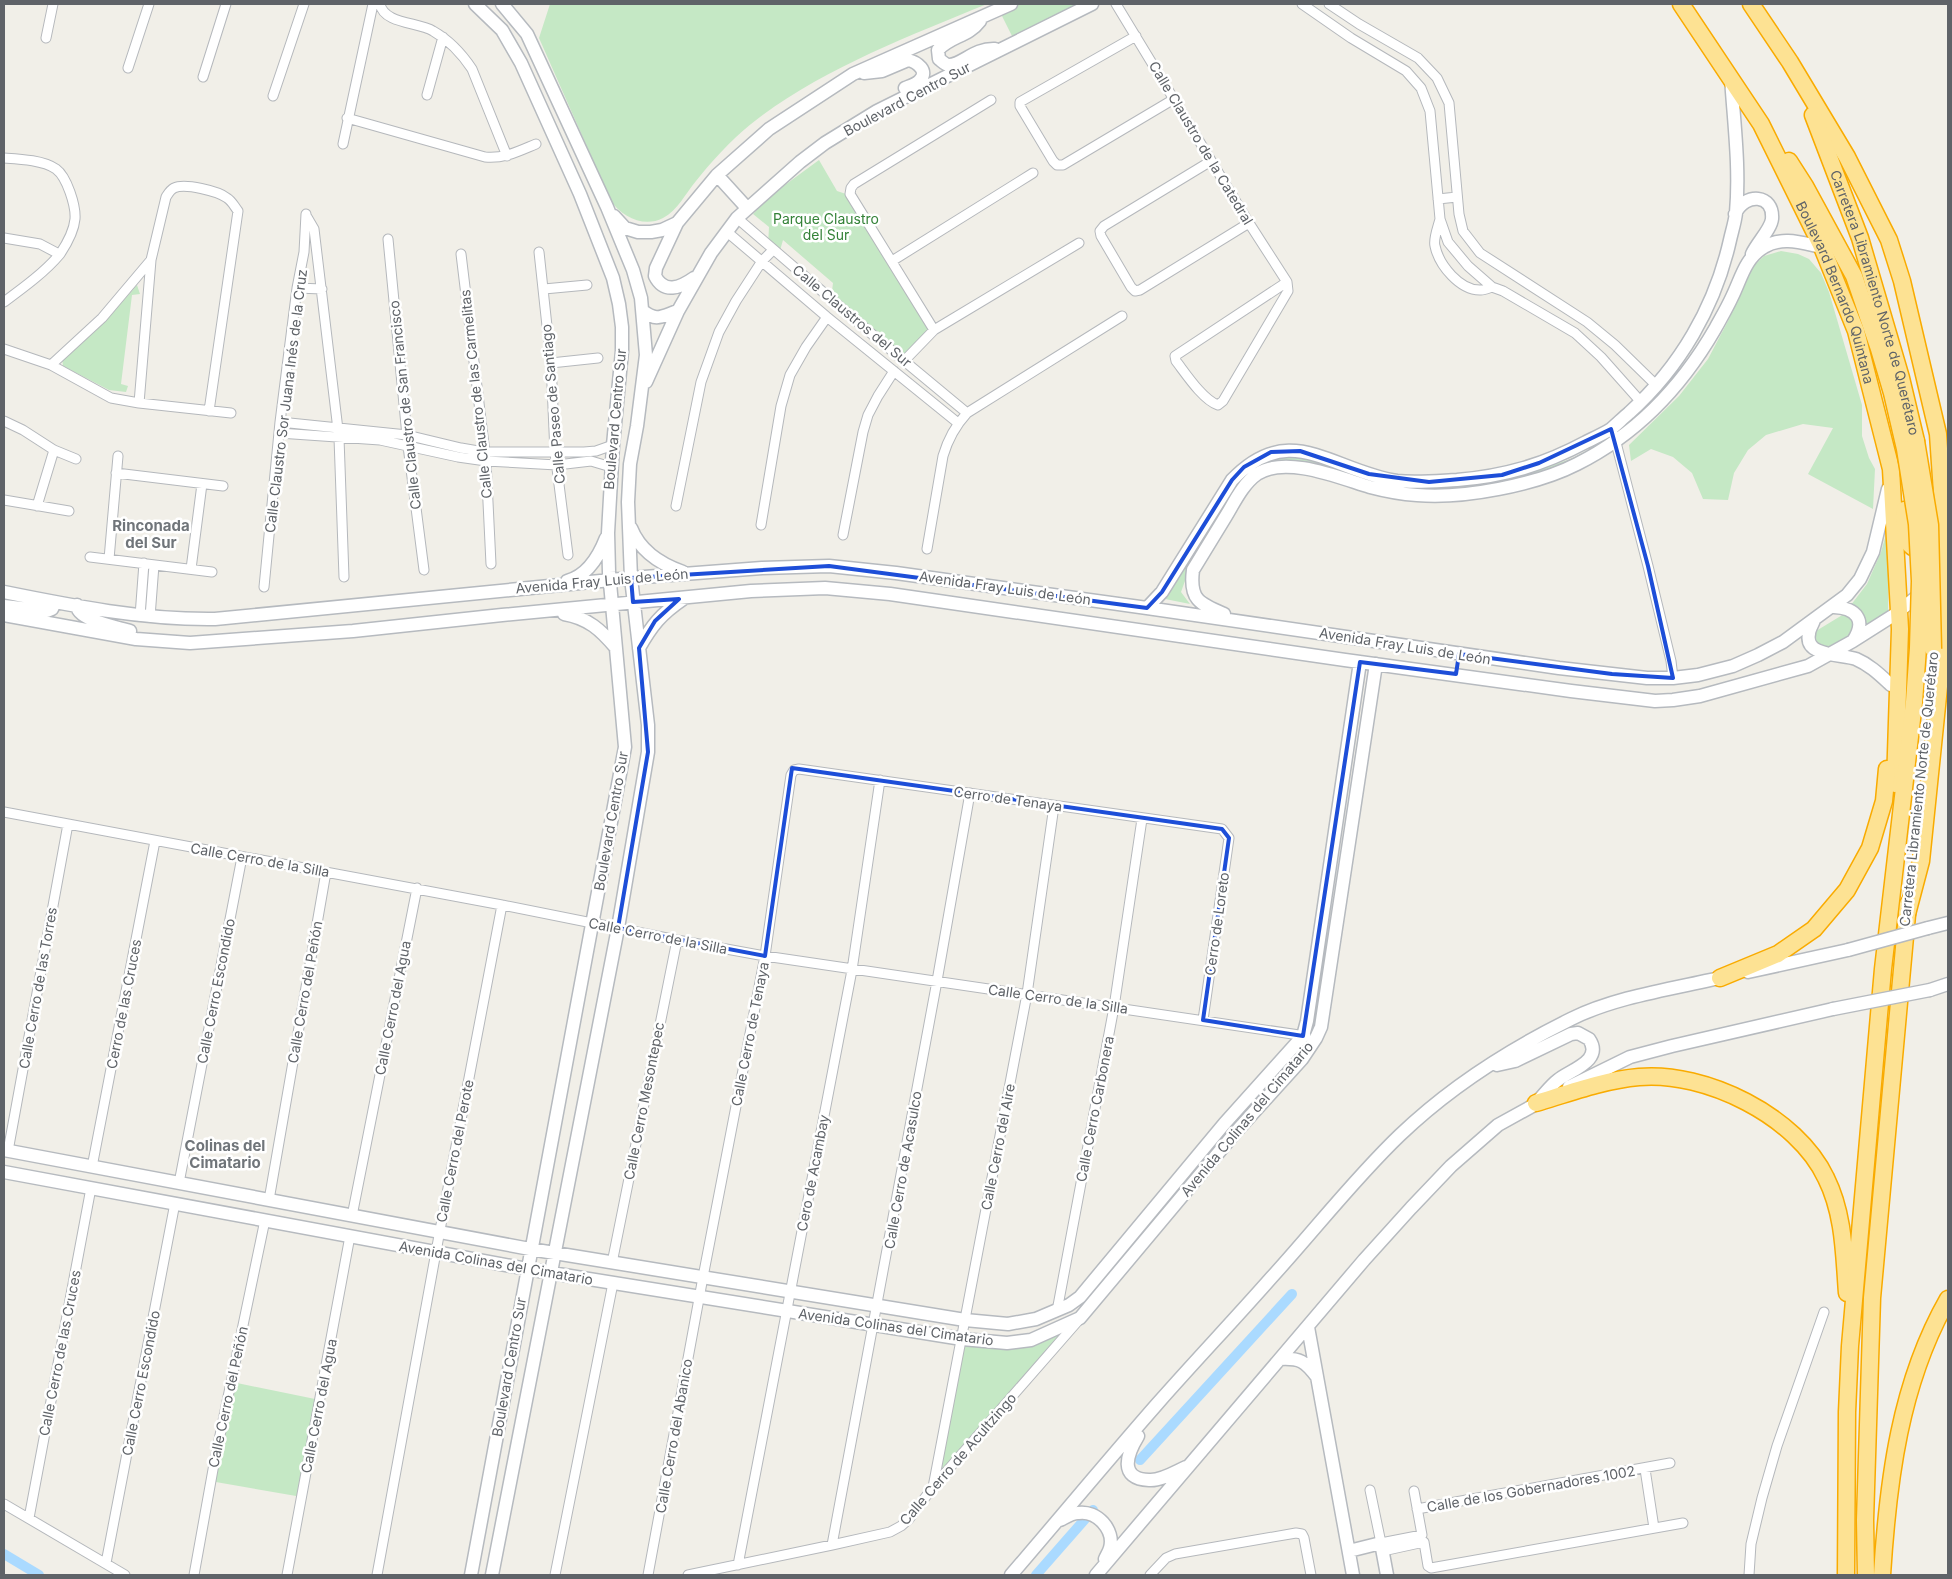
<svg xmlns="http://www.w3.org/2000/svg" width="1952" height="1579" viewBox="0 0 1952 1579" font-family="Inter,sans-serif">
	<rect width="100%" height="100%" fill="#f1efe8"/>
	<path fill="#c5e8c5" d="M550 4H987C907 37 819 70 751 124 730 141 712 161 696 181 685 194 678 210 663 218 644 228 622 217 611 201L539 38Z
		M1011 4H1092L1015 42 999 10Z
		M819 160 837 191 849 195 934 330 904 361 831 299 833 283 783 240 779 254 768 245 769 227 753 214 770 196Z
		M1781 251 1798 254 1809 259 1821 273 1829 292 1862 405V436L1869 458 1875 469 1873 509 1808 474 1833 428 1803 424 1766 435 1748 450 1734 473 1728 500 1703 499 1692 473 1673 457 1651 449 1631 461 1629 445 1679 396 1708 359 1729 319 1750 269 1764 256Z
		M137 285 140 294 132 295 121 384 128 386 126 392 109 390 63 366 62 357 108 318Z
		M1599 444 1600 447 1535 477 1463 490 1402 491 1332 473H1256L1190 567 1181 592 1190 604 1165 599 1232 482 1275 456 1298 455 1367 479 1460 485 1503 481 1531 473 1573 458Z
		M1890 520 1888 613 1829 652 1813 643 1816 631 1844 614 1867 584 1881 552Z
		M1080 1318 933 1487 962 1339 1007 1343Z
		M232 1376 237 1383 320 1400 302 1497 210 1481Z"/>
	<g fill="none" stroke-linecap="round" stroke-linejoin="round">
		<path stroke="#aadaff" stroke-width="10" d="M1140 1460 1292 1294
			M4 1554 39 1575
			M1036 1575 1093 1510"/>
		<defs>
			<path id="street" d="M380 4C384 24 418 22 433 31 449 40 462 54 472 69L507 156
				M1116 4 1249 223 1287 282 1288 291 1223 401 1218 405C1203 400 1186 374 1176 361L1175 356 1287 282
				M1302 4 1351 38 1406 71 1421 88 1430 111 1440 219 1448 242 1468 266 1492 287 1503 291 1575 333 1601 357 1641 402
				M1329 4 1359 24 1418 58 1437 78 1449 103 1459 214 1463 231 1480 253 1587 322 1615 345 1657 386
				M1136 36 1020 102V106L1053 161 1057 165H1063L1174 99
				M46 38 53 4
				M128 68 149 4
				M203 77 226 4
				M427 95 443 37
				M273 96 304 4
				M347 118 485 157C504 159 519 151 536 144
				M343 144 373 4
				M4 158C19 159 43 160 56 169 67 177 76 206 75 219 74 230 66 245 60 254 45 272 23 288 4 302
				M1211 161 1104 226 1100 231 1101 236 1131 287 1135 291 1140 290 1249 223
				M1438 199 1457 197
				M307 217 314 229 339 438 344 577
				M737 218 873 335 967 413
				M1440 219C1438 227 1433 239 1435 246 1439 265 1460 291 1481 290 1484 290 1489 288 1492 287
				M726 231 827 317 958 423
				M4 238 40 244 59 254
				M388 239 408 446 424 570
				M539 252 551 363 555 453 568 555
				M461 254 486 461 491 564
				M892 261 1033 173
				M297 288 322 289
				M544 289 587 285
				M934 330 850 194 851 188 854 184 991 100
				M4 349 51 365 111 398 139 403 231 413
				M904 361 934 330 1079 243
				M551 363 598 358
				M51 365 102 318 151 260
				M139 403 151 260 166 197C168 194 170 190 174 188 185 183 218 191 227 198 232 201 234 206 238 211L209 411
				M4 421 23 430 54 450 76 459
				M280 422 407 435 461 448 484 452H584L596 451 613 445
				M279 433 380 440 458 457 486 461 557 465 591 461 611 467
				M1614 435 1648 566 1671 661 1673 678
				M116 473 223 486
				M4 500 69 511
				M37 506 54 450
				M676 506 701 382 719 332 736 301 762 261 773 250
				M761 525 781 406 790 375 806 347 827 317
				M843 535 863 432 868 415 878 396 894 371
				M927 549 943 456C948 439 956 425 967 413L1122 316
				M90 557 212 572
				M109 559 118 456
				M191 569 202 484
				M264 587 280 422 297 288 304 252 306 214
				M140 616 144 563
				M150 617 154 565
				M4 812 502 905 677 940 765 956 1306 1036
				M8 1151 68 824
				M92 1167 155 841
				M179 1183 242 857
				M269 1200 326 872
				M352 1216 417 888
				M612 1263 677 940
				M1057 1311 1114 1007 1142 819
				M1645 1469 1654 1528
				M933 1487 1027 994 1054 806
				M1370 1490 1381 1543 1422 1535 1414 1491
				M4 1504 125 1575
				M1417 1509 1670 1463
				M29 1518 91 1188
				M832 1545 937 981 970 793
				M1383 1551 1424 1542 1428 1566 1431 1568 1683 1523
				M106 1563 175 1203
				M738 1565 852 970 880 780
				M194 1575 214 1464 265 1220
				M287 1575 350 1236
				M377 1575 440 1230 502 905
				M555 1575 613 1283
				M648 1575 703 1277 765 956 791 775 794 770 799 769 1222 829 1229 838 1203 1020
				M688 1575 832 1545 890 1532 901 1526 909 1519 933 1487 1078 1321
				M1150 1575 1166 1558 1175 1554 1296 1533 1302 1534 1304 1538 1311 1575
				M1749 1575 1751 1544 1762 1498 1777 1446 1824 1312"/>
			<path id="secondary" d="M980 21C968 37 950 36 938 50L939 59C942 61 945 65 949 65 962 65 974 48 995 49
				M864 73 882 71 908 60C917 62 929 71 920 80 917 84 910 86 905 88
				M717 175 747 208
				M1735 214C1745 192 1774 194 1772 219 1771 229 1757 243 1752 254
				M614 216 625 228 638 232H651L662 230 677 223 717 175 769 129 853 74 1011 4
				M677 223 656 268 655 276C664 294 680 288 694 278
				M643 311C657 322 662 316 678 311
				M646 382 678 311 711 253 737 218 800 162 825 143 877 111 1092 4
				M631 528C640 551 660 564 683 572
				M567 581C587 576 599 556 606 538
				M4 592C73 606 144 620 215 619L631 578 762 568 829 566 896 573 1147 608 1559 668 1647 678H1673L1698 675 1733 666 1758 655 1783 642 1847 595 1860 579 1873 552 1888 489
				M77 605C76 620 117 627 130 631
				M4 606 47 611 52 609 55 602
				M1834 607C1856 608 1867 620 1853 641
				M1147 608 1162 592 1232 480C1290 419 1332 471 1397 481 1417 483 1437 481 1457 480 1505 476 1543 465 1586 442 1594 438 1603 434 1611 429 1617 424 1623 418 1629 413 1680 367 1715 307 1730 240 1732 231 1735 222 1736 213 1740 168 1734 123 1731 78
				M564 614C588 618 601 630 616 648
				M1224 614C1200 604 1189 600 1193 570 1204 552 1215 534 1226 516 1235 501 1243 484 1257 474 1286 455 1340 478 1370 487 1385 491 1401 494 1417 495 1463 499 1536 485 1577 464 1637 434 1682 386 1715 329 1721 318 1727 308 1732 297 1741 279 1745 258 1764 247 1782 236 1802 243 1822 247
				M4 615 136 639 190 643 353 631 502 615 751 591 825 588 890 594 1345 660 1571 691 1655 701 1673 700 1700 696 1808 666 1853 641 1894 615 1924 591
				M1814 620C1813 624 1809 629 1809 634 1804 657 1843 654 1856 659 1870 665 1880 675 1891 685
				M639 648C652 625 661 614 683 599
				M1928 928 1948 923
				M1748 972 1848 950
				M1930 990 1948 984
				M1497 1065 1515 1061 1571 1034 1578 1033 1589 1039C1604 1061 1570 1070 1558 1080 1550 1086 1543 1096 1536 1103
				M1569 1087 1630 1057 1672 1046 1833 1009
				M4 1150 530 1249 965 1320 1008 1324 1036 1319 1069 1305 1080 1297 1224 1124 1303 1036 1307 1021 1360 662
				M4 1172 527 1269 962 1339 1007 1343 1031 1340 1080 1318 1235 1133 1302 1059 1316 1038 1321 1027 1376 664
				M1308 1327 1353 1575
				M1280 1359C1300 1358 1305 1361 1317 1377
				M1138 1436C1127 1454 1118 1479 1149 1480 1161 1481 1175 1472 1186 1467
				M1060 1520C1066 1517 1072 1513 1078 1513 1097 1510 1115 1530 1110 1548 1109 1552 1106 1556 1105 1559
				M1349 1551 1381 1543 1387 1575
				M471 1575 625 747 609 572 608 533 613 445 622 351V327L619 304 613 278 580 194 521 63 502 30 475 4
				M492 1575 618 928 648 752V725L631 578 628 502 630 464 637 426 646 355 641 298 633 270 607 207 527 34 502 4
				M1011 1575C1060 1518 1108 1460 1158 1403 1195 1361 1234 1320 1271 1278 1314 1231 1354 1179 1400 1135 1449 1088 1510 1049 1571 1019 1617 996 1678 988 1728 976
				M1096 1575 1364 1260 1411 1208 1451 1166 1498 1125 1545 1099"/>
			<g id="highway">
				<path id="s1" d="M1681 4 1761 124 1822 247 1856 331 1891 469 1900 629 1895 784"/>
				<path d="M1751 4 1790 62 1847 157 1889 240 1902 281 1938 434 1946 551 1943 575 1941 667 1921 861 1907 914"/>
				<path id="s2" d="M1813 115 1860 238 1901 378 1916 441"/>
				<path d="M1789 161 1805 186 1854 276 1879 349 1892 393 1905 449"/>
				<path d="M1904 510C1905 526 1902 549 1922 550L1928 546"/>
				<path d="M1720 978 1778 954 1814 929 1847 890 1870 848 1884 801 1887 769"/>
				<path d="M1536 1103C1569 1093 1604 1080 1639 1077 1705 1071 1797 1116 1826 1178 1844 1214 1844 1254 1847 1293"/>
				<path d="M1846 1575 1847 1412 1850 1346 1883 969 1914 702 1918 648"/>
				<path d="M1866 1575 1865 1520 1872 1298 1908 904"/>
				<path d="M1882 1575C1888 1480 1900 1383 1948 1299"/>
			</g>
		</defs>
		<use href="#street" stroke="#b5b8bc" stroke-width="11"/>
		<use href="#secondary" stroke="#b6babf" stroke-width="15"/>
		<use href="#highway" stroke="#f9ab00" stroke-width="19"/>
		<use href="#street" stroke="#fff" stroke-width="9"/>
		<use href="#secondary" stroke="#fff" stroke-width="12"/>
		<use href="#highway" stroke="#fde293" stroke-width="16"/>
		<defs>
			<path id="secondary-bridge" d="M1848 950 1928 928
				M1833 1009 1930 990"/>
			<path id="highway-bridge" d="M1916 441 1930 525 1933 649
				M1905 449 1917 524 1920 581 1918 648"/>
		</defs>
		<use href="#secondary-bridge" stroke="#b6babf" stroke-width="15" stroke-linecap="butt"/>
		<use href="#highway-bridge" stroke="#f9ab00" stroke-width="19" stroke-linecap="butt"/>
		<use href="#secondary-bridge" stroke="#fff" stroke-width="12"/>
		<use href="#highway-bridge" stroke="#fde293" stroke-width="16"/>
	</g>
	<path fill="none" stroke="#1d4ed8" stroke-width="4" stroke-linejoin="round" d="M1611 429 1648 566 1673 678 1612 674 1459 654 1456 674 1360 662 1303 1036 1203 1020 1229 838 1222 829 792 768 765 956 618 928 648 752 639 648 655 621 679 599 633 602 631 578 829 566 1147 608 1162 592 1232 480 1244 467 1271 452 1300 451 1369 474 1429 482 1502 475 1539 463Z"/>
	<g text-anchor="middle" stroke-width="5" stroke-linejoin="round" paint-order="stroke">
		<g font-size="14" fill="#5f6368" stroke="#fff">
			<text transform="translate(907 99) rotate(-28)" y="5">Boulevard Centro Sur</text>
			<text transform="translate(1201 143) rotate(59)" y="5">Calle Claustro de la Catedral</text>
			<text dy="5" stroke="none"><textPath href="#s1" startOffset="329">Boulevard Bernardo Quintana</textPath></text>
			<text dy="5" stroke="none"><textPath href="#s2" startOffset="198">Carretera Libramiento Norte de Querétaro</textPath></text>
			<text transform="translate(852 316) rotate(40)" y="5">Calle Claustros del Sur</text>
			<text transform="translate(476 394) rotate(-96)" y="5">Calle Claustro de las Carmelitas</text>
			<text transform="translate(286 401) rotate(-83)" y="5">Calle Claustro Sor Juana Inés de la Cruz</text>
			<text transform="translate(553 404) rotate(-95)" y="5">Calle Paseo de Santiago</text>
			<text transform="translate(405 405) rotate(-96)" y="5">Calle Claustro de San Francisco</text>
			<text transform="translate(615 419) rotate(-85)" y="5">Boulevard Centro Sur</text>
			<text transform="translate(602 581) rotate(-5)" y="5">Avenida Fray Luis de León</text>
			<text transform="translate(1005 588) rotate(8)" y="5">Avenida Fray Luis de León</text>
			<text transform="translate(1405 646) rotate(9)" y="5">Avenida Fray Luis de León</text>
			<text transform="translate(1919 789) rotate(-84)" y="5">Carretera Libramiento Norte de Querétaro</text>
			<text transform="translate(1008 799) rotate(8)" y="5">Cerro de Tenaya</text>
			<text transform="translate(611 821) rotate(-80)" y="5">Boulevard Centro Sur</text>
			<text transform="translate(260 860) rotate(10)" y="5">Calle Cerro de la Silla</text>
			<text transform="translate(1217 924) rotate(-82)" y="5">Cerro de Loreto</text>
			<text transform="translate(658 936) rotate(11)" y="5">Calle Cerro de la Silla</text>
			<text transform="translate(38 988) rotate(-80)" y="5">Calle Cerro de las Torres</text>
			<text transform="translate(216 991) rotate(-79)" y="5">Calle Cerro Escondido</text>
			<text transform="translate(305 992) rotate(-80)" y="5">Calle Cerro del Peñón</text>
			<text transform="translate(1058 999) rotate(8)" y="5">Calle Cerro de la Silla</text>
			<text transform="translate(124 1004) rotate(-79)" y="5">Cerro de las Cruces</text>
			<text transform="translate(393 1008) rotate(-79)" y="5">Calle Cerro del Agua</text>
			<text transform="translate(750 1034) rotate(-79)" y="5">Calle Cerro de Tenaya</text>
			<text transform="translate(644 1101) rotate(-79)" y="5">Calle Cerro Mesontepec</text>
			<text transform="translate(1095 1109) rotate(-79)" y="5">Calle Cerro Carbonera</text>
			<text transform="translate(1247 1119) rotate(-50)" y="5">Avenida Colinas del Cimatario</text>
			<text transform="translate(998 1147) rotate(-79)" y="5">Calle Cerro del Aire</text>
			<text transform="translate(455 1151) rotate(-79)" y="5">Calle Cerro del Perote</text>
			<text transform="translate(903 1170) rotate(-80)" y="5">Calle Cerro de Acasulco</text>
			<text transform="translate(813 1173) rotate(-79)" y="5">Cero de Acambay</text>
			<text transform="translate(496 1263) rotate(10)" y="5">Avenida Colinas del Cimatario</text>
			<text transform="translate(896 1327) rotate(8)" y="5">Avenida Colinas del Cimatario</text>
			<text transform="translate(60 1353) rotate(-79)" y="5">Calle Cerro de las Cruces</text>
			<text transform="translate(509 1367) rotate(-80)" y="5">Boulevard Centro Sur</text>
			<text transform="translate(141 1383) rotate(-79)" y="5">Calle Cerro Escondido</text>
			<text transform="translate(228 1397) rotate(-78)" y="5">Calle Cerro del Peñón</text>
			<text transform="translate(319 1406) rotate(-79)" y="5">Calle Cerro del Agua</text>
			<text transform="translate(674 1436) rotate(-80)" y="5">Calle Cerro del Abanico</text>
			<text transform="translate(958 1459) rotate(-49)" y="5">Calle Cerro de Acultzingo</text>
			<text transform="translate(1531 1489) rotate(-10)" y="5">Calle de los Gobernadores 1002</text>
		</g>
		<g font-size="14" fill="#348238" stroke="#fff">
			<text x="826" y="224">Parque Claustro<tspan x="826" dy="16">del Sur</tspan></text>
		</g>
		<g font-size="15" font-weight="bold" fill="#70757a" stroke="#fff">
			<text x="151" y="531">Rinconada<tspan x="151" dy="17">del Sur</tspan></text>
			<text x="225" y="1151">Colinas del<tspan x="225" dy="17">Cimatario</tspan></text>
		</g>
	</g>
	<rect width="1952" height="1579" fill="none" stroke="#5f6368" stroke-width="10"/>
</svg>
